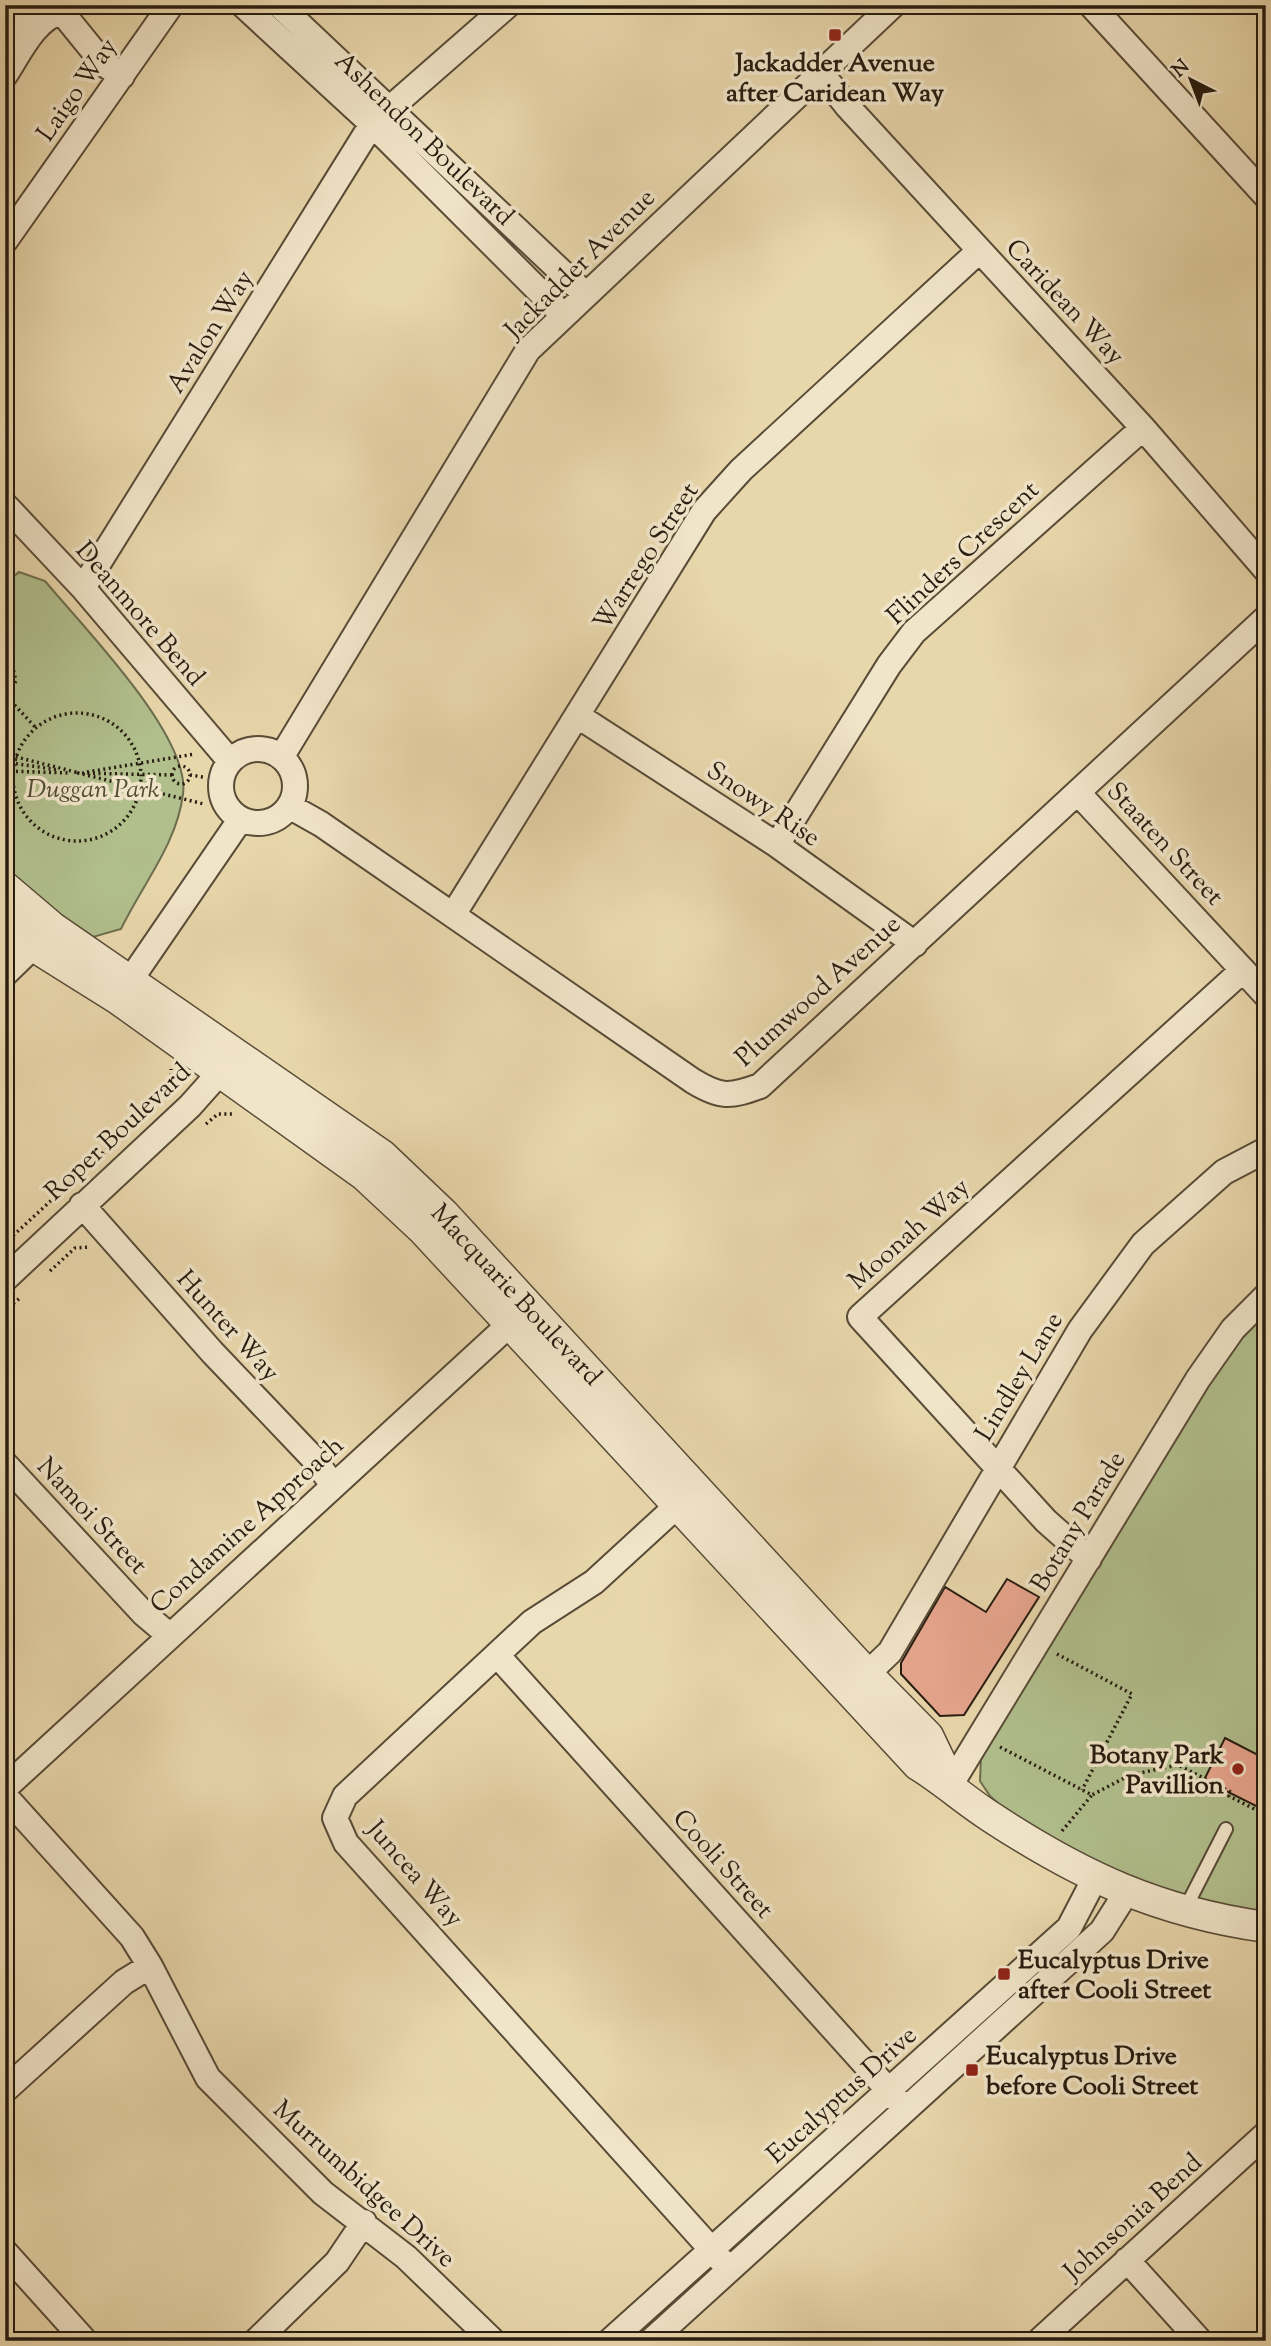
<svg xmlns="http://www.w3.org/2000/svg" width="1271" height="2346" viewBox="0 0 1271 2346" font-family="'Sorts Mill Goudy',serif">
	<rect width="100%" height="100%" fill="#e9d7ac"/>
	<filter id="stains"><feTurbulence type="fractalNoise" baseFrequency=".00286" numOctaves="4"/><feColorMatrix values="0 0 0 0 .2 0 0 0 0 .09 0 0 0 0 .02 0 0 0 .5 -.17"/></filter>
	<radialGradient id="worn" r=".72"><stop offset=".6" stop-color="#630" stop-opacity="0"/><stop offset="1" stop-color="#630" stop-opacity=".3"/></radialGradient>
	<path fill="#b1bf8d" stroke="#6c6e4e" stroke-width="2" d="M19 572 45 581C82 626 191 736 183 794 177 844 142 885 121 929L86 939 5 880V584Z
		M1266 1310V1917L1219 1911 1102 1871 1015 1818 990 1796 980 1781 981 1756 1235 1340Z"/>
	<path fill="#e7a58e" stroke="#271c10" stroke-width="2" d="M1007 1579 1039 1597 964 1715 940 1716 901 1674V1663L945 1587 986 1612Z
		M1225 1738 1266 1759V1811L1204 1780Z"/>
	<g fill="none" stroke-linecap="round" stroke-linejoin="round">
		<defs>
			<path id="service" d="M1184 1911 1226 1829"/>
			<path id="minor" d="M56 5 104 64 122 76
				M243 5 372 124 563 315
				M279 5 585 294
				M1091 5 1266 196
				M5 37 30 5
				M821 73 848 107 1143 428 1266 570
				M5 75C19 54 35 18 61 12
				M5 241 171 5
				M5 505 83 588 230 761
				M83 588 372 124 508 5
				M578 716 777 845 915 944
				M221 786a37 37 0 1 1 74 0a37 37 0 1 1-74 0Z
				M282 756 528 350 893 5
				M1079 794 1266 995
				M289 806 321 824 693 1081C721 1098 730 1097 760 1086L1266 618
				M777 845 889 665 914 632 1143 428
				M453 915 704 511 741 470 979 251
				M5 974 47 933
				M120 995 240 820
				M82 1205 212 1352 313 1458 333 1485
				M5 1279 190 1106 231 1060
				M5 1464 144 1614 169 1635
				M691 1493 594 1582 532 1622 345 1796 335 1818 346 1843 729 2269
				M1089 1559 1046 1521 860 1317 1243 970
				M498 1656 900 2103
				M867 1674 890 1652 1080 1330 1143 1244 1224 1172 1266 1150
				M951 1784 1198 1379 1233 1329 1266 1296
				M5 1788 523 1312
				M5 1796 132 1937 150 1966 208 2078 323 2193 406 2257 493 2341
				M5 2090 124 1982 150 1966
				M5 2252 85 2341
				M1127 2260 1200 2341
				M256 2341 337 2262 364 2222
				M610 2341 1069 1928 1095 1878
				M651 2341 1102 1931 1126 1893
				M1039 2341 1266 2134"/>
			<path id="tertiary" d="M5 887 52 927 382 1155 443 1213 867 1674 928 1736 951 1784
				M5 922 35 947 118 999 364 1175 423 1230 918 1765C944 1781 966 1801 991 1817 1081 1876 1158 1912 1266 1927"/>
		</defs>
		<use href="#service" stroke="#584b37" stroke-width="16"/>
		<use href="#minor" stroke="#584b37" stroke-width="28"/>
		<use href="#tertiary" stroke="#584b37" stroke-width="33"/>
		<path stroke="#271c10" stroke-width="3.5" stroke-dasharray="2 3.5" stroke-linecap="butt" d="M5 657 12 664 16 681 5 698
			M7 697 37 729
			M13 777a64 64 0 1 1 128 0a64 64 0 1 1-128 0Z
			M5 754 79 773
			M5 762 59 770
			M172 775a9 9 0 1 1 18 0a9 9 0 1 1-18 0Z
			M5 771 70 773
			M87 772 195 754
			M172 775 78 773 204 804
			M190 775 203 777
			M171 1092V1069
			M206 1124 218 1114H235
			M5 1243 118 1139
			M50 1271 75 1248 89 1247
			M5 1311 21 1297
			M1057 1654 1132 1694 1082 1790
			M1000 1747 1092 1795 1130 1775 1178 1765 1231 1792 1229 1796 1266 1815
			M1062 1831 1092 1795"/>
		<use href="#service" stroke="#f1e5c9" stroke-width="12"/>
		<use href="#minor" stroke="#f1e5c9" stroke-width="24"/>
		<use href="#tertiary" stroke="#f1e5c9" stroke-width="30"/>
	</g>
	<g fill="#8f2418" stroke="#f1e5c9" stroke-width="2.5">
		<rect x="828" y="28" width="14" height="14" rx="3.5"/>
		<circle cx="1238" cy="1769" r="7"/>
		<rect x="997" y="1967" width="14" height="14" rx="3.5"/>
		<rect x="965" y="2063" width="14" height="14" rx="3.5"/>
	</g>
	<g text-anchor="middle" stroke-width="7" stroke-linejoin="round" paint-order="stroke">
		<g font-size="26" font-weight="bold" fill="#271c10" stroke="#f1e5c9" text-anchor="start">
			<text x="835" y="71" text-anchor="middle">Jackadder Avenue<tspan x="835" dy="30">after Caridean Way</tspan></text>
			<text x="1224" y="1763" text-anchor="end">Botany Park<tspan x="1224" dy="30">Pavillion</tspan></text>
			<text x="1018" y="1968">Eucalyptus Drive<tspan x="1018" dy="30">after Cooli Street</tspan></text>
			<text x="986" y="2064">Eucalyptus Drive<tspan x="986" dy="30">before Cooli Street</tspan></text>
		</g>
		<g font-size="26" fill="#271c10" stroke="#f1e5c9">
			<text transform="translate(76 89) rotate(-55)" y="9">Laigo Way</text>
			<text transform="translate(425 138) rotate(44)" y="9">Ashendon Boulevard</text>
			<text transform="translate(579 263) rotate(-45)" y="9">Jackadder Avenue</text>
			<text transform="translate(1066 301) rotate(47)" y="9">Caridean Way</text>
			<text transform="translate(209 331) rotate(-58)" y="9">Avalon Way</text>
			<text transform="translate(962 552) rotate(-43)" y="9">Flinders Crescent</text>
			<text transform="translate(645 556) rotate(-57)" y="9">Warrego Street</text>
			<text transform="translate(141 613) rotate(49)" y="9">Deanmore Bend</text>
			<text transform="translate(764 803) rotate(34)" y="9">Snowy Rise</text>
			<text transform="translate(1166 843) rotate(47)" y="9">Staaten Street</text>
			<text transform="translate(817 990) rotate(-42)" y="9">Plumwood Avenue</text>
			<text transform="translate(117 1131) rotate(-43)" y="9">Roper Boulevard</text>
			<text transform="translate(908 1233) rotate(-42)" y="9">Moonah Way</text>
			<text transform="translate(517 1294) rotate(47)" y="9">Macquarie Boulevard</text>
			<text transform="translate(229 1325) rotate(48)" y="9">Hunter Way</text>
			<text transform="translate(1018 1376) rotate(-59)" y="9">Lindley Lane</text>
			<text transform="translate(93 1515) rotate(47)" y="9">Namoi Street</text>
			<text transform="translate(1077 1521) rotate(-59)" y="9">Botany Parade</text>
			<text transform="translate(246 1524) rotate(-42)" y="9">Condamine Approach</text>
			<text transform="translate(724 1863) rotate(48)" y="9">Cooli Street</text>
			<text transform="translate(416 1873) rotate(49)" y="9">Juncea Way</text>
			<text transform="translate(841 2094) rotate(-42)" y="9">Eucalyptus Drive</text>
			<text transform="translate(365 2183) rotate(42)" y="9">Murrumbidgee Drive</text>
			<text transform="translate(1132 2216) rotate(-42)" y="9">Johnsonia Bend</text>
		</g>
		<g font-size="26" font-style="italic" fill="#504d36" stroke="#f1e5c9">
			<text x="93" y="797">Duggan Park</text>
		</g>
	</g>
	<rect width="1271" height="2346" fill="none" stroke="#e9d7ac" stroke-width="28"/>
	<rect x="7" y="7" width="1257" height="2332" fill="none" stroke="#271c10" stroke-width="3.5"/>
	<rect x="14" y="14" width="1243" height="2318" fill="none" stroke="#271c10" stroke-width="2"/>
	<g transform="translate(1191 80) rotate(318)" stroke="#f1e5c9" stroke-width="5" paint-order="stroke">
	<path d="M0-5L12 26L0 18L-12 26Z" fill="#271c10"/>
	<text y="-10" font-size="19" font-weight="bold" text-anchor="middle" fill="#271c10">N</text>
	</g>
	<rect width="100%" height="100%" filter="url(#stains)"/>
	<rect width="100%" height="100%" fill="url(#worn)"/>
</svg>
